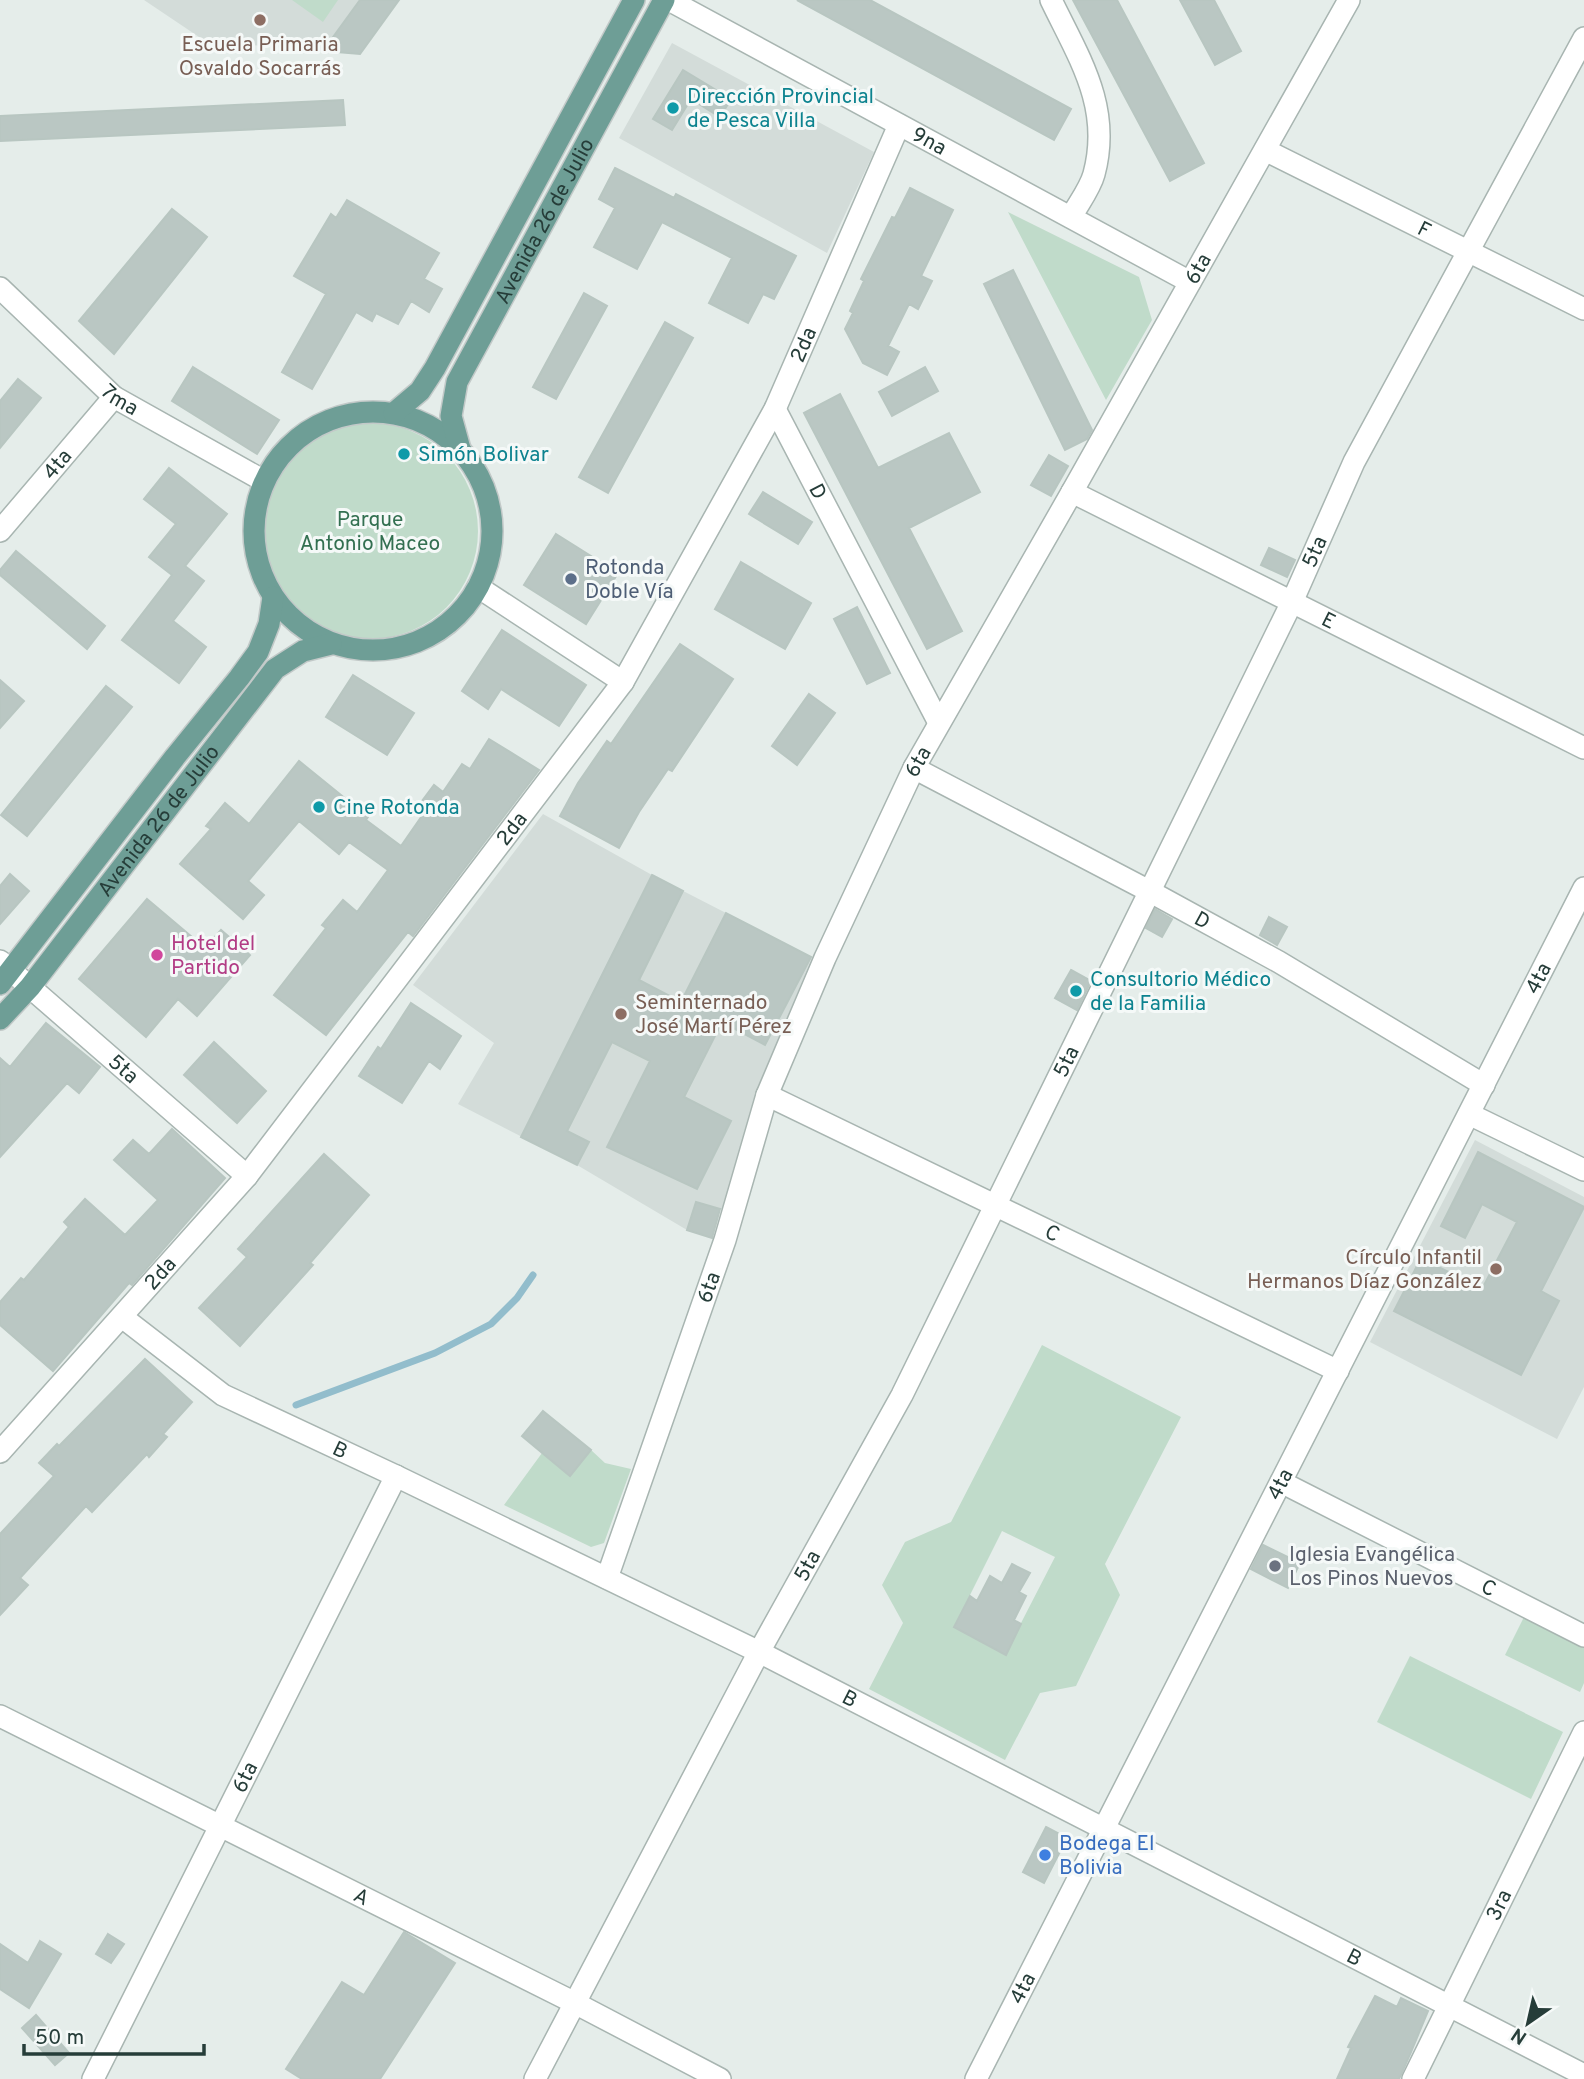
<svg xmlns="http://www.w3.org/2000/svg" width="1584" height="2079" viewBox="0 0 1584 2079" font-family="Overpass,sans-serif">
	<rect width="100%" height="100%" fill="#e5edea"/>
	<path fill="#d3dcd9" d="M144 0H360L323 51 205 41Z
		M672 43 874 152 827 253 619 138Z
		M543 814 652 875 812 957 753 1102 724 1210 696 1202 687 1230 577 1165 458 1104 494 1043 413 985Z
		M1475 1140 1584 1197V1387L1557 1439 1370 1342Z"/>
	<path fill="#c0dbca" fill-rule="evenodd" d="M292 0H338L323 22Z
		M1008 212 1139 277 1152 320 1106 400Z
		M262 531a108 108 0 1 1 216 0a108 108 0 1 1-216 0Z
		M1042 1345 1181 1417 1105 1564 1120 1595 1076 1686 1040 1693 1005 1760 869 1689 903 1623 882 1585 905 1542 951 1522ZM1002 1531 1055 1557 1005 1654 954 1627Z
		M591 1450 605 1463 631 1469 604 1543 591 1547 504 1505 542 1453 570 1476Z
		M1525 1615 1584 1644V1683L1580 1692 1505 1655Z
		M1410 1656 1563 1732 1531 1799 1377 1722Z"/>
	<g fill="none" stroke-linecap="round" stroke-linejoin="round">
		<path stroke="#92bdcc" stroke-width="7" d="M296 1405 435 1353 491 1324 517 1298 533 1275"/>
	</g>
	<path fill="#bac7c3" stroke="#b8c6c1" stroke-width="2" d="M360 0H399L360 54 323 51Z
		M797 0H870L1071 109 1054 140Z
		M1073 0H1117L1204 163 1170 181Z
		M1180 0H1214L1241 51 1215 65Z
		M683 70 731 99 720 117 691 99 672 130 653 119Z
		M343 100 345 125 0 141V116Z
		M615 168 674 198 676 194 796 256 774 299 763 294 748 323 709 303 732 258 662 222 637 269 594 247 615 208 599 199Z
		M910 188 953 210 921 276 932 281 918 309 909 304 888 346 899 352 887 375 863 363 845 329 853 313 850 311 864 281 861 279 892 217 895 218Z
		M347 200 439 253 424 279 442 289 429 312 411 301 398 324 376 313 372 321 356 312 312 389 282 372 326 294 294 276 331 214 336 218Z
		M172 209 207 237 114 354 79 321Z
		M1013 270 1092 430 1087 439 1065 450 984 284Z
		M584 293 607 306 556 399 533 387Z
		M665 322 693 338 608 493 579 477Z
		M193 367 279 420 257 454 172 401Z
		M925 367 938 391 892 416 879 392Z
		M18 379 41 398 0 448V401Z
		M840 394 878 468 949 433 980 492 909 528 962 631 927 649 804 413Z
		M1049 455 1068 466 1051 496 1031 485Z
		M169 468 227 514 185 566 204 581 173 621 206 647 179 683 122 640 172 575 149 557 176 524 144 499Z
		M763 492 812 522 798 544 749 514Z
		M556 534 618 573 586 624 524 585Z
		M1269 548 1295 560 1287 577 1261 565Z
		M16 551 105 626 87 649 0 575V570Z
		M741 562 811 603 785 649 715 609Z
		M857 607 890 673 867 684 834 619Z
		M502 630 586 685 559 726 501 689 488 709 462 691Z
		M680 644 733 679 672 771 668 769 639 812 619 848 560 816 578 783 607 741 611 744Z
		M353 675 414 713 387 755 326 717Z
		M0 680 24 701 0 728Z
		M106 686 132 707 27 836 1 815Z
		M809 694 835 713 797 765 772 746Z
		M489 739 539 770 413 936 408 932 326 1035 274 995 326 928 322 925 343 900 357 912 388 870 349 842 339 854 299 821 248 881 264 895 243 919 180 864 211 829 206 826 225 803 249 824 299 761 368 817 366 820 401 846 426 810 419 805 434 785 443 792 462 764 470 769Z
		M10 874 29 891 0 924V886Z
		M652 875 683 891 639 980 681 1002 726 913 811 957 765 1045 722 1022 684 1097 731 1121 697 1189 607 1147 650 1061 612 1042 567 1131 589 1142 577 1165 521 1137Z
		M147 899 205 948 221 930 250 955 197 1016 178 999 146 1037 79 979Z
		M1155 909 1172 919 1162 937 1146 928Z
		M1269 917 1287 927 1277 945 1260 935Z
		M1071 970 1091 981 1077 1010 1055 998Z
		M411 1003 461 1036 440 1069 429 1061 402 1103 359 1076 378 1047 381 1049Z
		M46 1023 100 1067 79 1093 67 1083 0 1157V1058L10 1067Z
		M214 1042 266 1091 237 1123 184 1075Z
		M172 1129 225 1178 132 1285 129 1283 53 1371 0 1325V1302L21 1278 24 1280 69 1227 64 1222 85 1199 125 1235 158 1200 114 1160 133 1140 149 1154Z
		M1478 1152 1584 1207 1541 1291 1559 1301 1521 1375 1394 1311 1421 1258 1482 1289 1517 1222 1482 1204 1465 1238 1441 1226Z
		M324 1154 369 1195 310 1263 313 1265 240 1346 199 1308 247 1257 238 1249Z
		M696 1202 720 1209 712 1238 687 1230Z
		M145 1359 192 1402 163 1434 167 1437 149 1457 147 1454 92 1512 86 1506 20 1578 28 1585 0 1615V1534L54 1476 39 1463 57 1444 59 1446Z
		M543 1411 591 1450 570 1476 522 1436Z
		M1263 1545 1300 1563 1288 1588 1251 1569Z
		M1012 1564 1030 1573 1019 1592 1026 1596 1014 1620 1021 1624 1006 1655 954 1627 970 1596 977 1601 990 1576 1002 1583Z
		M1046 1827 1067 1838 1044 1883 1023 1872Z
		M404 1932 455 1963 380 2079H302L286 2069 342 1982 364 1995Z
		M108 1934 124 1944 111 1963 96 1954Z
		M40 1941 61 1954 29 2008 0 1989V1944L28 1963Z
		M1375 1996 1397 2007 1401 1998 1428 2011 1411 2052 1399 2079H1337L1351 2048 1348 2047Z
		M36 2015 69 2053 55 2065 22 2028Z"/>
	<g fill="none" stroke-linecap="round" stroke-linejoin="round">
		<defs>
			<g id="minor">
				<path id="s1" d="M669 0 1190 282"/>
				<path d="M1051 0C1079 58 1112 107 1094 174 1090 189 1078 204 1071 217"/>
				<path id="s2" d="M1265 150 1584 309"/>
				<path id="s3" d="M0 288 114 397 264 481"/>
				<path id="s4" d="M775 409 939 723"/>
				<path id="s5" d="M1072 492 1584 748"/>
				<path id="s6" d="M0 531 114 397"/>
				<path d="M478 587 623 682"/>
				<path id="s7" d="M914 768 1149 891 1279 962 1484 1085"/>
				<path id="s8" d="M0 961 247 1176"/>
				<path id="s9" d="M767 1095 1338 1371"/>
				<path d="M1469 1114 1584 1170"/>
				<path id="s10" d="M122 1317 223 1395 396 1476 759 1652 1584 2075"/>
				<path id="s11" d="M0 1452 247 1176 623 682 775 409 899 125"/>
				<path id="s12" d="M1281 1482 1584 1636"/>
				<path id="s13" d="M607 1578 725 1240 767 1095 825 958 914 768 1072 492 1349 0"/>
				<path id="s14" d="M0 1716 573 2002 720 2079"/>
				<path id="s15" d="M93 2079 396 1476"/>
				<path id="s16" d="M535 2079 759 1652 902 1395 1292 602 1354 462 1584 38"/>
				<path id="s17" d="M976 2079 1584 888"/>
				<path id="s18" d="M1413 2079 1584 1732"/>
			</g>
			<g id="major">
				<circle cx="373" cy="531" r="119"/>
				<path d="M394 413 420 391 435 368 634 0"/>
				<path id="s19" d="M460 449 451 416 457 382 664 0"/>
				<path d="M0 984 175 757 239 678 258 652 269 624 273 597"/>
				<path id="s20" d="M0 1019 30 987 275 669 303 651 331 644"/>
			</g>
		</defs>
		<use href="#minor" stroke="#a8b5b1" stroke-width="24"/>
		<use href="#major" stroke="#c2c9c8" stroke-width="24"/>
		<use href="#minor" stroke="#fff" stroke-width="21"/>
		<use href="#major" stroke="#6e9e96" stroke-width="21"/>
	</g>
	<g fill="#8d6e63" stroke="#f5f9f8" stroke-width="2.5">
		<circle cx="260" cy="20" r="7"/>
		<circle cx="621" cy="1014" r="7"/>
		<circle cx="1496" cy="1269" r="7"/>
	</g>
	<g fill="#0f9aa8" stroke="#f5f9f8" stroke-width="2.5">
		<circle cx="673" cy="108" r="7"/>
		<circle cx="404" cy="454" r="7"/>
		<circle cx="319" cy="807" r="7"/>
		<circle cx="1076" cy="991" r="7"/>
	</g>
	<circle fill="#5c6f8a" stroke="#f5f9f8" stroke-width="2.5" cx="571" cy="579" r="7"/>
	<circle fill="#d1479c" stroke="#f5f9f8" stroke-width="2.5" cx="157" cy="955" r="7"/>
	<circle fill="#6b7280" stroke="#f5f9f8" stroke-width="2.5" cx="1275" cy="1566" r="7"/>
	<circle fill="#3f7fe0" stroke="#f5f9f8" stroke-width="2.5" cx="1045" cy="1855" r="7"/>
	<g text-anchor="middle" stroke-width="6" stroke-linejoin="round" paint-order="stroke">
		<g font-size="21" fill="#785e54" stroke="#f5f9f8">
			<text x="260" y="51">Escuela Primaria<tspan x="260" dy="24">Osvaldo Socarrás</tspan></text>
			<text x="635" y="1009" text-anchor="start">Seminternado<tspan x="635" dy="24">José Martí Pérez</tspan></text>
			<text x="1482" y="1264" text-anchor="end">Círculo Infantil<tspan x="1482" dy="24">Hermanos Díaz González</tspan></text>
		</g>
		<g font-size="21" fill="#0d838f" stroke="#f5f9f8" text-anchor="start">
			<text x="687" y="103">Dirección Provincial<tspan x="687" dy="24">de Pesca Villa</tspan></text>
			<text x="418" y="461">Simón Bolivar</text>
			<text x="333" y="814">Cine Rotonda</text>
			<text x="1090" y="986">Consultorio Médico<tspan x="1090" dy="24">de la Familia</tspan></text>
		</g>
		<g font-size="21" fill="#263d39" stroke="#f5f9f8">
			<text dy="7" stroke="none"><textPath href="#s1" startOffset="296">9na</textPath></text>
			<text dy="7" stroke="none"><textPath href="#s19" startOffset="252">Avenida 26 de Julio</textPath></text>
			<text dy="7" stroke="none"><textPath href="#s2" startOffset="178">F</textPath></text>
			<text dy="7" stroke="none"><textPath href="#s13" startOffset="1442">6ta</textPath></text>
			<text dy="7" stroke="none"><textPath href="#s11" startOffset="1374">2da</textPath></text>
			<text dy="7" stroke="none"><textPath href="#s3" startOffset="164">7ma</textPath></text>
			<text dy="7" stroke="none"><textPath href="#s6" startOffset="88">4ta</textPath></text>
			<text dy="7" stroke="none"><textPath href="#s4" startOffset="93">D</textPath></text>
			<text dy="7" stroke="none"><textPath href="#s16" startOffset="1715">5ta</textPath></text>
			<text dy="7" stroke="none"><textPath href="#s5" startOffset="287">E</textPath></text>
			<text dy="7" stroke="none"><textPath href="#s13" startOffset="875">6ta</textPath></text>
			<text dy="7" stroke="none"><textPath href="#s20" startOffset="254">Avenida 26 de Julio</textPath></text>
			<text dy="7" stroke="none"><textPath href="#s11" startOffset="807">2da</textPath></text>
			<text dy="7" stroke="none"><textPath href="#s7" startOffset="326">D</textPath></text>
			<text dy="7" stroke="none"><textPath href="#s17" startOffset="1236">4ta</textPath></text>
			<text dy="7" stroke="none"><textPath href="#s16" startOffset="1148">5ta</textPath></text>
			<text dy="7" stroke="none"><textPath href="#s8" startOffset="164">5ta</textPath></text>
			<text dy="7" stroke="none"><textPath href="#s9" startOffset="317">C</textPath></text>
			<text dy="7" stroke="none"><textPath href="#s11" startOffset="240">2da</textPath></text>
			<text dy="7" stroke="none"><textPath href="#s13" startOffset="308">6ta</textPath></text>
			<text dy="7" stroke="none"><textPath href="#s10" startOffset="257">B</textPath></text>
			<text dy="7" stroke="none"><textPath href="#s17" startOffset="668">4ta</textPath></text>
			<text dy="7" stroke="none"><textPath href="#s16" startOffset="581">5ta</textPath></text>
			<text dy="7" stroke="none"><textPath href="#s12" startOffset="233">C</textPath></text>
			<text dy="7" stroke="none"><textPath href="#s10" startOffset="824">B</textPath></text>
			<text dy="7" stroke="none"><textPath href="#s15" startOffset="338">6ta</textPath></text>
			<text dy="7" stroke="none"><textPath href="#s14" startOffset="404">A</textPath></text>
			<text dy="7" stroke="none"><textPath href="#s18" startOffset="194">3ra</textPath></text>
			<text dy="7" stroke="none"><textPath href="#s10" startOffset="1391">B</textPath></text>
			<text dy="7" stroke="none"><textPath href="#s17" startOffset="102">4ta</textPath></text>
		</g>
		<g font-size="21" fill="#337051" stroke="#f5f9f8">
			<text x="370" y="526">Parque<tspan x="370" dy="24">Antonio Maceo</tspan></text>
		</g>
		<g font-size="21" fill="#4e5e75" stroke="#f5f9f8" text-anchor="start">
			<text x="585" y="574">Rotonda<tspan x="585" dy="24">Doble Vía</tspan></text>
		</g>
		<g font-size="21" fill="#b23c85" stroke="#f5f9f8" text-anchor="start">
			<text x="171" y="950">Hotel del<tspan x="171" dy="24">Partido</tspan></text>
		</g>
		<g font-size="21" fill="#5b616d" stroke="#f5f9f8" text-anchor="start">
			<text x="1289" y="1561">Iglesia Evangélica<tspan x="1289" dy="24">Los Pinos Nuevos</tspan></text>
		</g>
		<g font-size="21" fill="#366cbe" stroke="#f5f9f8" text-anchor="start">
			<text x="1059" y="1850">Bodega El<tspan x="1059" dy="24">Bolivia</tspan></text>
		</g>
	</g>
	<g transform="translate(1528 2023) rotate(214)" stroke="#f5f9f8" stroke-width="5" paint-order="stroke">
	<path d="M0-5L12 26L0 18L-12 26Z" fill="#263d39"/>
	<text y="-10" font-size="19" font-weight="bold" text-anchor="middle" fill="#263d39">N</text>
	</g>
	<path d="M24 2044v10h180v-10" fill="none" stroke="#263d39" stroke-width="3.5"/>
	<text x="35" y="2044" font-size="21" fill="#263d39" stroke="#f5f9f8" stroke-width="5" paint-order="stroke">50 m</text>
</svg>
